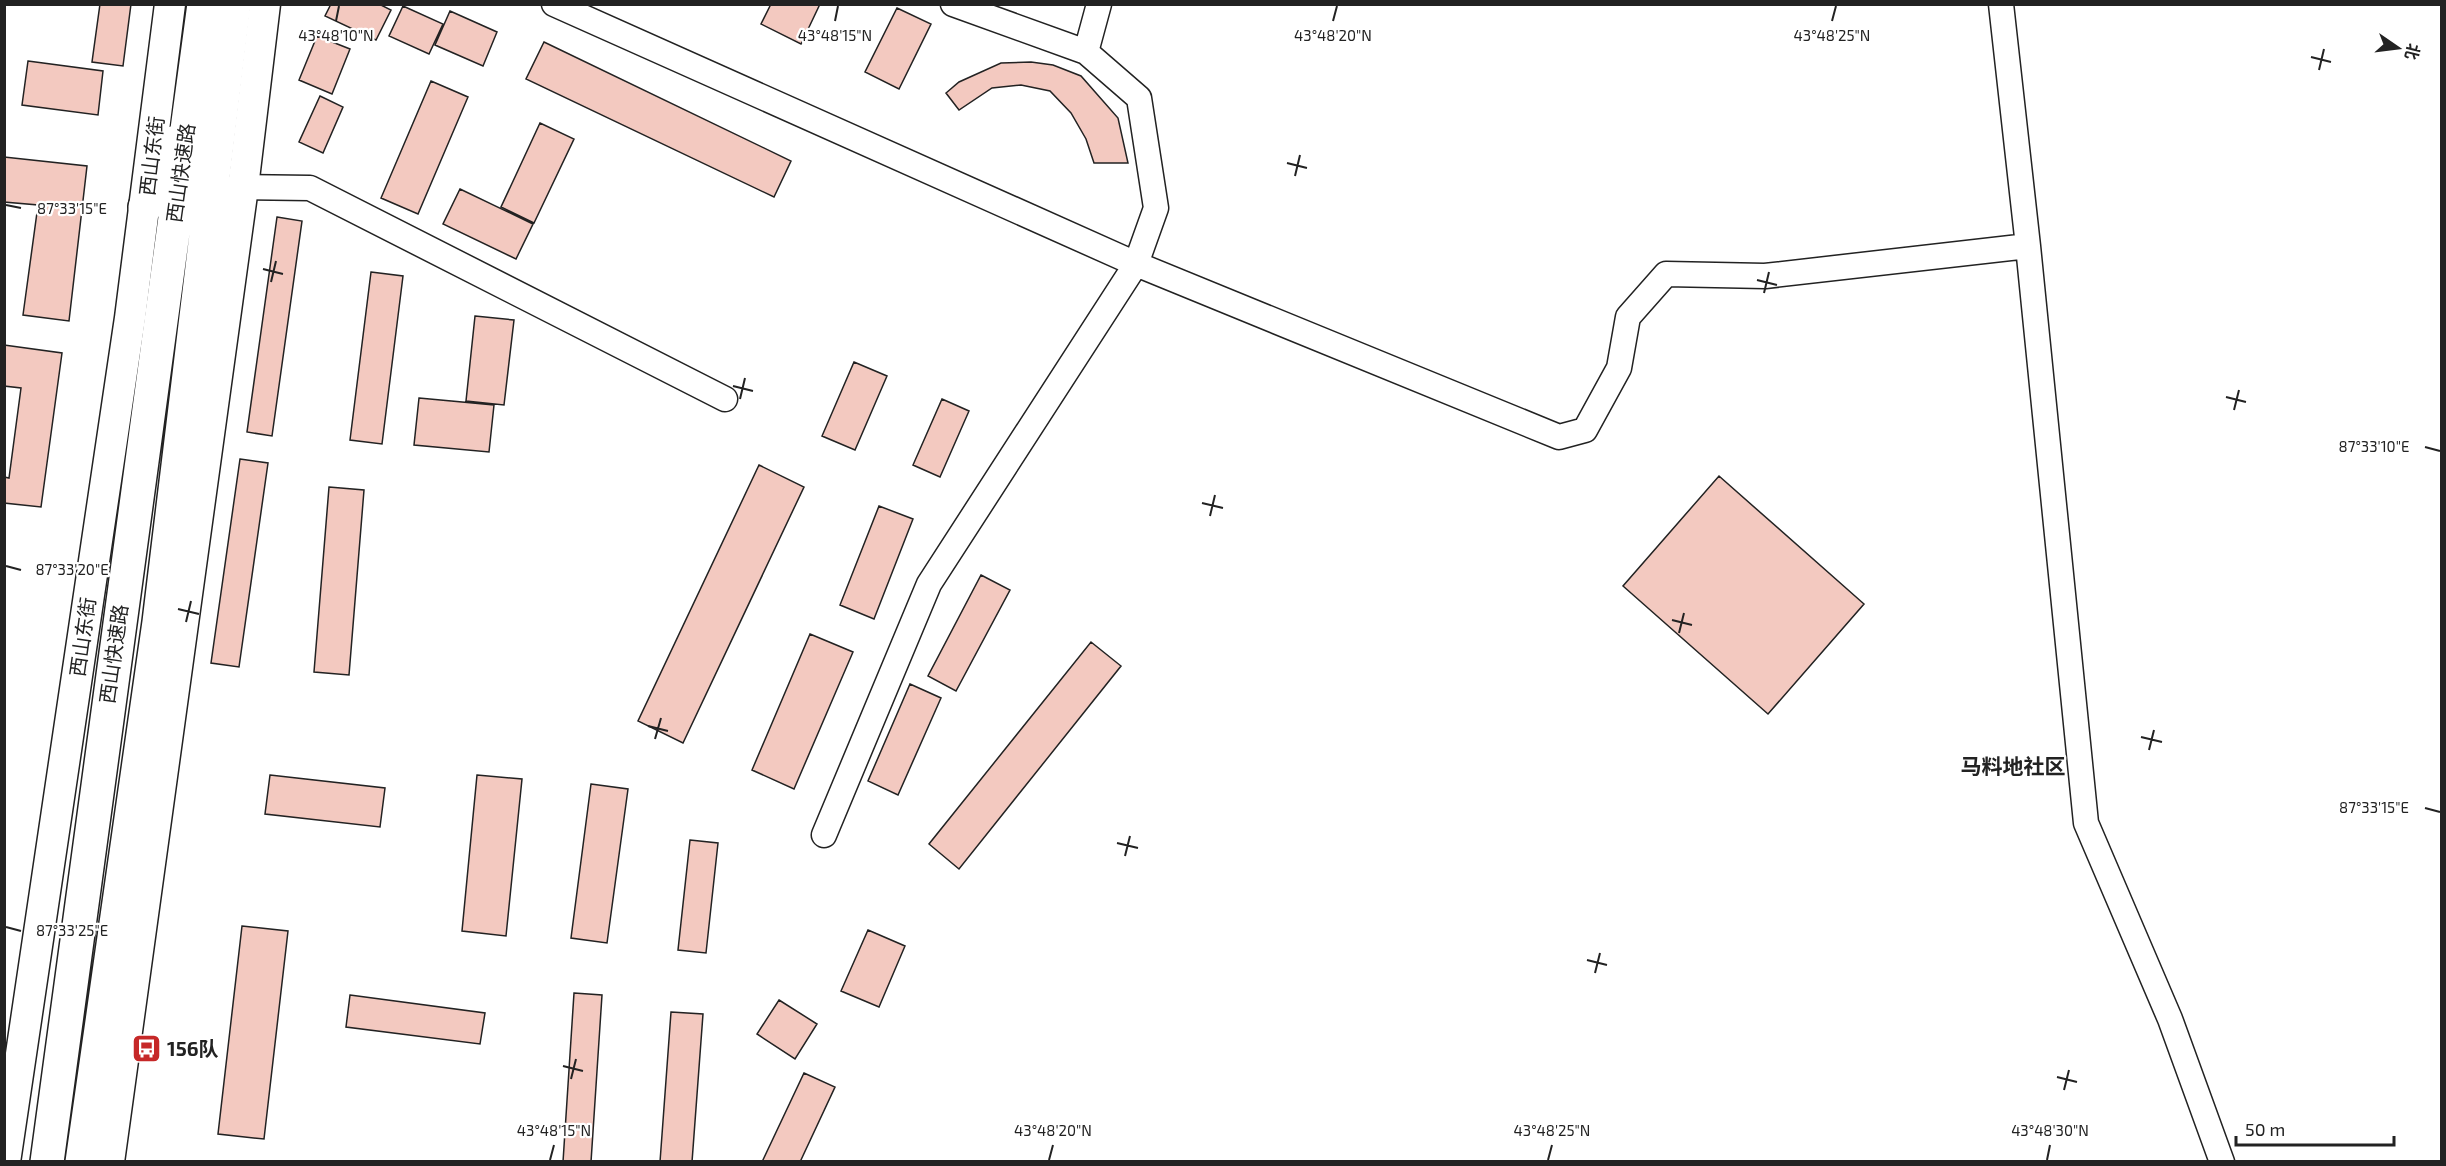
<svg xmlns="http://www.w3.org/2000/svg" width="2446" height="1166" viewBox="0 0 2446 1166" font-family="'Exo 2','Noto Sans SC',sans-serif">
	<rect width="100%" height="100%" fill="#fff"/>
	<path fill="#f3c9c0" stroke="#222" stroke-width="1.5" d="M100 4H131L123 66 92 62Z
		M331 4H379L391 10 376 40 325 16Z
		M771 4H820L801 44 761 24Z
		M403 6 443 24 429 54 389 36Z
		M897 8 931 24 899 89 865 72Z
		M450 11 497 32 483 66 435 45Z
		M317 36 350 49 332 94 299 80Z
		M544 42 791 161 774 197 526 79Z
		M28 61 103 71 98 115 22 105Z
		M1031 62 1053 65 1081 76 1118 118 1128 163H1094L1086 139 1071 113 1050 91 1021 85 992 88 959 110 946 93 959 82 1001 63Z
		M431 81 468 97 418 214 381 198Z
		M320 96 343 107 323 153 299 142Z
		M540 123 574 139 534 223 501 207Z
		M4 157 87 166 69 321 23 315 38 205 4 202Z
		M460 189 533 224 516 259 443 224Z
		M277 217 302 221 272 436 247 432Z
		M371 272 403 276 382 444 350 440Z
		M475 316 514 320 504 405 466 401Z
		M4 345 62 353 41 507 4 503V477L9 478 21 388 4 386Z
		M854 362 887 376 855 450 822 436Z
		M419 398 494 405 489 452 414 445Z
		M942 399 969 411 940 477 913 465Z
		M240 459 268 463 239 667 211 663Z
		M759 465 804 487 683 743 638 721Z
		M1719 476 1864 604 1768 714 1623 586Z
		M329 487 364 490 349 675 314 672Z
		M879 506 913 519 874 619 840 605Z
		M981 575 1010 590 956 691 928 676Z
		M810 634 853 652 794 789 752 770Z
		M1091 642 1121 666 959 869 929 844Z
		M910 684 941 698 898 795 868 781Z
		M270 775 385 788 380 827 265 814Z
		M477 775 522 779 506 936 462 931Z
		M591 784 628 789 607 943 571 938Z
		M690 840 718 843 706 953 678 950Z
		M242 926 288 931 264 1139 218 1134Z
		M868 930 905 946 879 1007 841 991Z
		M574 993 602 995 591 1162H563Z
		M350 995 485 1013 480 1044 346 1027Z
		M779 1000 817 1024 795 1059 757 1034Z
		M671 1012 703 1014 692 1162H660Z
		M804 1073 835 1087 800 1162H762Z"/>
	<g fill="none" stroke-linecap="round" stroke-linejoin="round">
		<defs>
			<path id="minor" d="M554 4 1136 264 1559 437 1585 430 1619 368 1628 317 1666 274 1765 276 2028 246
				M2001 4 2028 246 2086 823 2170 1019 2222 1162
				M1086 52 1099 4
				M243 187 310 188 725 399
				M824 835 929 584 1136 264 1156 208 1139 98 1086 52 953 4"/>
			<path id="major" d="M5 1162 130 318 170 4
				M109 1162 243 187 265 4"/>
			<path id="highway" d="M145 207 176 142
				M216 253 243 187
				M47 1162 204 4
				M82 1162 159 622 234 4"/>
		</defs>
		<use href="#minor" stroke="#222" stroke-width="27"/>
		<use href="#major" stroke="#222" stroke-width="33"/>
		<use href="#highway" stroke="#222" stroke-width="36"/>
		<use href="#minor" stroke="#fff" stroke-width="24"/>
		<use href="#major" stroke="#fff" stroke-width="30"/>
		<use href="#highway" stroke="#fff" stroke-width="33"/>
	</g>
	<path fill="none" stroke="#222" stroke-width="2" d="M336 21 339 6M835 21 838 6M1333 21 1337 6M1832 21 1836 6M2311 57 2331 62M2319 70 2324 49M1287 163 1307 168M1295 176 1300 155M6 205 21 208M263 269 283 274M1757 280 1777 285M271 282 276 261M1764 293 1769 272M733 386 753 391M2226 397 2246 402M740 399 745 378M2234 410 2239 390M2425 447 2440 451M1202 503 1223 508M1210 516 1215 495M6 566 21 570M178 609 199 614M1672 620 1692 625M186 622 191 601M1679 633 1684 613M648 726 668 731M2141 737 2162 742M655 739 661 718M2149 750 2154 730M2425 808 2440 812M1117 843 1138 848M1125 856 1130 836M6 927 21 931M1587 960 1607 965M1595 973 1600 953M563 1066 583 1071M2057 1077 2077 1082M571 1079 576 1059M2064 1090 2069 1070M550 1160 554 1145M1049 1160 1053 1145M1548 1160 1552 1145M2047 1160 2050 1145"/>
	<defs>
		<symbol id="bus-square" viewBox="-11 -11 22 22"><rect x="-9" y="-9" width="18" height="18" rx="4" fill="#c62828" stroke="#fff"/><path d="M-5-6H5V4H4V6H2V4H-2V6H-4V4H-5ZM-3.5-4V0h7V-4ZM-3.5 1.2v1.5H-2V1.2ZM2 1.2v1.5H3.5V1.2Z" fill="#fff"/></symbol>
	</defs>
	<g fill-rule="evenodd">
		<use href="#bus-square" x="130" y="1032" width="33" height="33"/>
	</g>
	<g text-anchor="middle" stroke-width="4.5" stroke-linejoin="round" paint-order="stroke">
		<g font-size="20" fill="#222" stroke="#fff">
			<text transform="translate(152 156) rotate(-83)" y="7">西山东街</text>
			<text transform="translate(181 173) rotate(-82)" y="7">西山快速路</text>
			<text transform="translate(83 637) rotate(-82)" y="7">西山东街</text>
			<text transform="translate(114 654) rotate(-82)" y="7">西山快速路</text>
		</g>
		<g font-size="20" font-weight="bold" fill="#222" stroke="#fff" text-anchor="start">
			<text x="167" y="1056">156队</text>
		</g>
		<g font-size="21" font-weight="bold" fill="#222" stroke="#fff">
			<text x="2013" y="774">马料地社区</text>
		</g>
	</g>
	<g font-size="15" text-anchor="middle" fill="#222" stroke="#fff" stroke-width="4.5" stroke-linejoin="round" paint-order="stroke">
		<text x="835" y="41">43°48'15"N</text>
		<text x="336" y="41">43°48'10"N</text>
		<text x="1333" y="41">43°48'20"N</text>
		<text x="1832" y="41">43°48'25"N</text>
		<text x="72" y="214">87°33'15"E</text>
		<text x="2374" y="452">87°33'10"E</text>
		<text x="72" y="575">87°33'20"E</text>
		<text x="2374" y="813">87°33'15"E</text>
		<text x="72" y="936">87°33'25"E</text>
		<text x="554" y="1136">43°48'15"N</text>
		<text x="1053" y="1136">43°48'20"N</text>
		<text x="1552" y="1136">43°48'25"N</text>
		<text x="2050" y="1136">43°48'30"N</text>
	</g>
	<rect width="2446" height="1166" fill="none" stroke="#222222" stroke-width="12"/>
	<g transform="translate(2398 48) rotate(104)" stroke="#ffffff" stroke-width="4.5" paint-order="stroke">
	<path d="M0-4.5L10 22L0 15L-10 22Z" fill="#222222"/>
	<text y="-9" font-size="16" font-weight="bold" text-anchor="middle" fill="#222222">北</text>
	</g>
	<path d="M2236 1136v9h158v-9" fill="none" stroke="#222222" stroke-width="3"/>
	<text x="2245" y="1136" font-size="18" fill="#222222" stroke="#ffffff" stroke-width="4.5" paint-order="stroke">50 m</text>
</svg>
